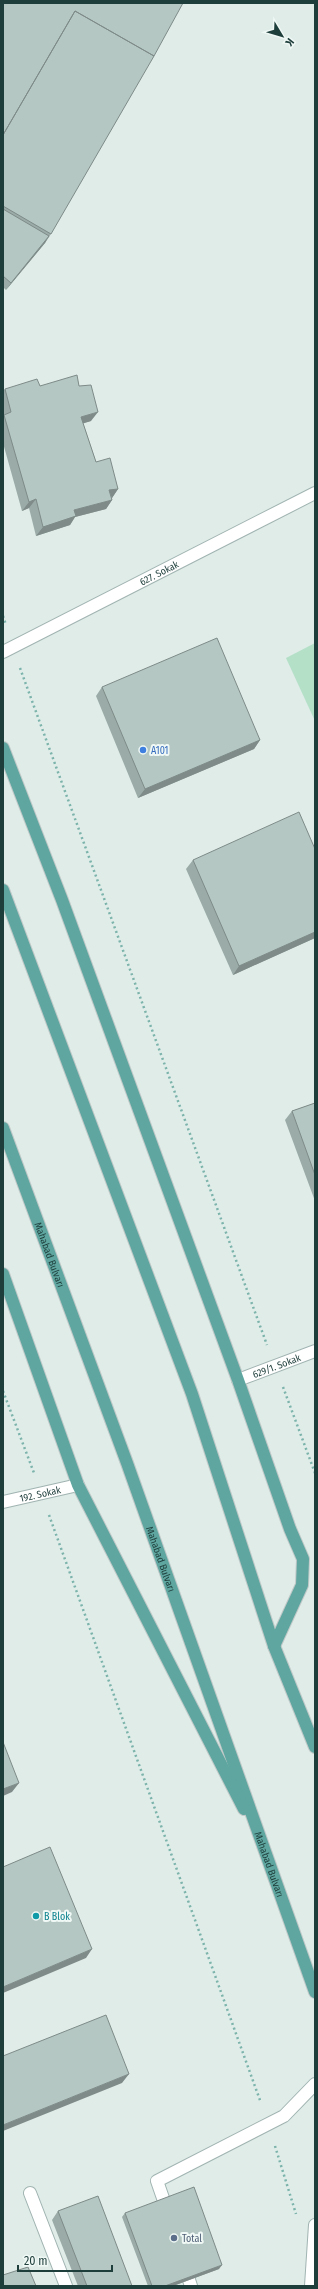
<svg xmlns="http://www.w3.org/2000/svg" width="318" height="2289" viewBox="0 0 318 2289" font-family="'Fira Sans Condensed',sans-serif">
	<rect width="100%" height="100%" fill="#dfece8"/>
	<path fill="#b5e0c8" d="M315 643V721L286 658Z"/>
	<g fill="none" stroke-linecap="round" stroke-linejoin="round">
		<defs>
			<path id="service" d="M30 2193 66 2286
				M164 2201 157 2181 284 2116 315 2084
				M189 2280 191 2286"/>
			<g id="minor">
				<path id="s1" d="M3 652 315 493"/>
				<path id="s2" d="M238 1380 315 1351"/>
				<path id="s3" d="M3 1502 78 1485"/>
			</g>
			<path id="tertiary" d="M311 2286 315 2225"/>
			<g id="primary">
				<path d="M3 748 62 900 238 1380 290 1529 303 1559 302 1585 274 1646"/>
				<path d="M3 890 192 1394 274 1646 315 1747"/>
				<path id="s4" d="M3 1128 127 1463 315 1992"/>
				<path d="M3 1274 78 1485 244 1809"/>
			</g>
		</defs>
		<use href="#service" stroke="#a1b4b1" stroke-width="14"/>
		<use href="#minor" stroke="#a1b4b1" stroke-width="14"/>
		<use href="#tertiary" stroke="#a1b4b1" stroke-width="14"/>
		<use href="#primary" stroke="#c0c9c8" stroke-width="14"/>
		<path stroke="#7cb3ab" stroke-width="2.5" stroke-dasharray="2 3" stroke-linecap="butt" d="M3 616 6 625
			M20 668 267 1345
			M283 1387 315 1473
			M3 1391 34 1473
			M49 1515 261 2103
			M275 2146 296 2214"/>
		<use href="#service" stroke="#fff" stroke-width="12"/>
		<use href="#minor" stroke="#fff" stroke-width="12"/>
		<use href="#tertiary" stroke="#fff" stroke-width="12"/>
		<use href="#primary" stroke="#5fa6a0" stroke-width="12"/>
	</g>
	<path fill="#9baba7" d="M3 3 51 234 45 243 6 290 3 287Z
		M40 386H79L91 421 83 423 96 462 118 489 112 498V500L106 509 75 517 70 525 36 536 29 508 22 511 3 443V391L5 389Z
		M102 687 260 740 254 749 138 798 96 696Z
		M315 849V938L233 975 186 869 193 860Z
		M315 1103V1201L285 1120 292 1111Z
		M58 2211 132 2286H78L52 2220Z
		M125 2213 219 2269 173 2286H148L122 2217Z"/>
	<path fill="#7e8b88" d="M49 236 45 243 6 290 11 283Z
		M98 412 91 421 75 426 81 417Z
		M118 489 112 498 109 490Z
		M36 499 29 508 22 511 29 502Z
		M112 500 106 509 75 517 70 525 36 536 43 527 74 510Z
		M260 740 254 749 138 798 145 789Z
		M315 932V938L233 975 239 966Z
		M19 1783 12 1792 3 1796V1789Z
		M92 1949 86 1958 3 1993V1987Z
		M129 2074 122 2083 3 2131V2125Z
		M222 2265 219 2269 173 2286H165Z"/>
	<path fill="#b4c7c2" stroke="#7e8b88" d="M3 3H183L154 56 75 11 3 135Z
		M75 11 154 56 51 234 3 206V135Z
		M3 209 49 236 11 283 3 276Z
		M77 375 79 386 91 385 98 412 81 417 96 462 110 458 118 489 109 490 112 500 74 510 76 516 43 527 36 499 29 502 4 415 11 412 5 389 37 379 40 386Z
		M217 638 260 740 145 789 102 687Z
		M299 812 315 849V932L239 966 193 860Z
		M315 1103V1175L292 1111Z
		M3 1742 19 1783 3 1789Z
		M50 1847 92 1949 3 1987V1867Z
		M106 2015 129 2074 3 2125V2056Z
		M194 2187 222 2265 165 2286H152L125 2213Z
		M98 2196 132 2286H87L58 2211Z
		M28 2267 36 2286H3V2275Z"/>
	<circle fill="#3f7fe0" stroke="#f0f8f5" stroke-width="1.5" cx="143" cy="750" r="4"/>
	<circle fill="#0f9aa8" stroke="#f0f8f5" stroke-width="1.5" cx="36" cy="1916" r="4"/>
	<circle fill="#5c6f8a" stroke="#f0f8f5" stroke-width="1.5" cx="174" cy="2238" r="4"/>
	<g text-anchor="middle" stroke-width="4" stroke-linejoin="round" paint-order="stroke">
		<g font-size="10" fill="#1e3e3b" stroke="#f0f8f5">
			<text dy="4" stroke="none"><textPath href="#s1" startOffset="175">627. Sokak</textPath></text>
			<text dy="4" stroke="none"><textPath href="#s4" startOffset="135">Mahabad Bulvarı</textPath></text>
			<text dy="4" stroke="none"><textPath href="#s2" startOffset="41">629/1. Sokak</textPath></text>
			<text dy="4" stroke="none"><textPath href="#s3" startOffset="38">192. Sokak</textPath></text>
			<text dy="4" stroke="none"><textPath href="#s4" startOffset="459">Mahabad Bulvarı</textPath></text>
			<text dy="4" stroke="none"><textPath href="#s4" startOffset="783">Mahabad Bulvarı</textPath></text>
		</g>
		<g font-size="10" fill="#366cbe" stroke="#f0f8f5" text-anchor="start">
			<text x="151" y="754">A101</text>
		</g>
		<g font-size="10" fill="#0d838f" stroke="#f0f8f5" text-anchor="start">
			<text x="44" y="1920">B Blok</text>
		</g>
		<g font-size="10" fill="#4e5e75" stroke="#f0f8f5" text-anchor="start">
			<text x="182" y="2242">Total</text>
		</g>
	</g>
	<rect width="318" height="2289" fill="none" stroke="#1e3e3b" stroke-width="8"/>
	<g transform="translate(282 36) rotate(128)" stroke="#f0f8f5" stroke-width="3" paint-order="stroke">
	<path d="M0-3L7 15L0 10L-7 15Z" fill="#1e3e3b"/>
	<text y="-6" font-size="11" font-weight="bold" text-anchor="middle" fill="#1e3e3b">K</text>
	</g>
	<path d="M18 2265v6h94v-6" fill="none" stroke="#1e3e3b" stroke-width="2"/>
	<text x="24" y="2265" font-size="12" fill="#1e3e3b" stroke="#f0f8f5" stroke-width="3" paint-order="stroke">20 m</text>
</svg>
